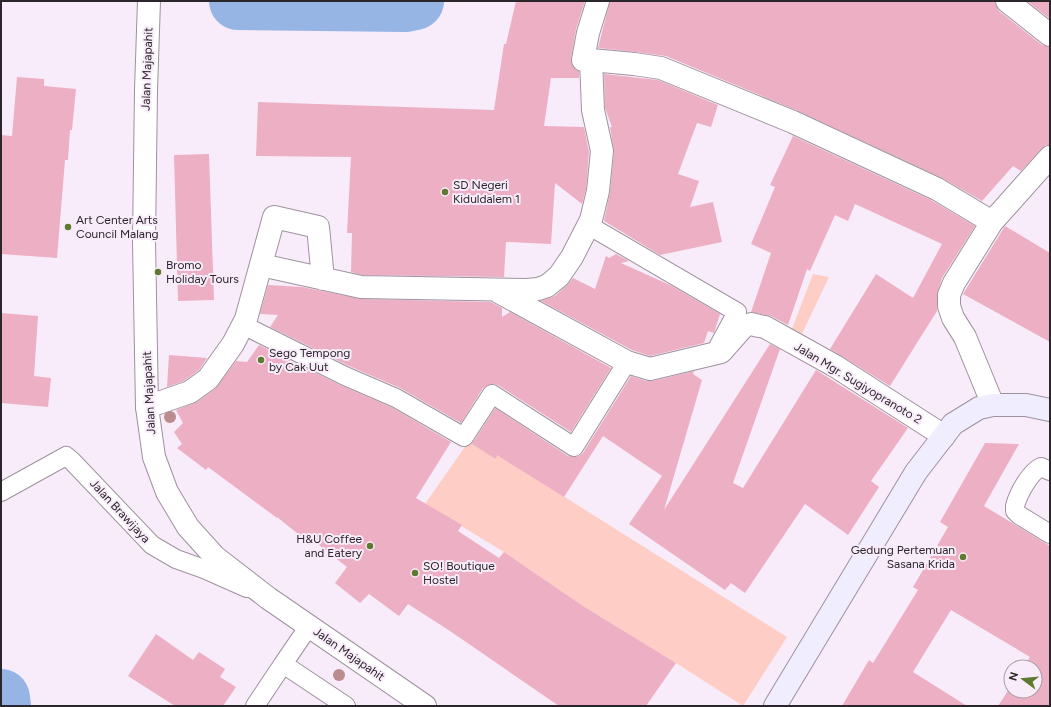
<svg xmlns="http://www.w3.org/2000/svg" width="1051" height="707" viewBox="0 0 1051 707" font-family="Figtree,sans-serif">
	<rect width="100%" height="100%" fill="#f9ecfa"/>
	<path fill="#fecdc5" d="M813 274 829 277 800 338 790 334Z
		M471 438 787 637 743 706 676 663 583 606 504 552 425 504Z"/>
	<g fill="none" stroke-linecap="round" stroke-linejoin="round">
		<path stroke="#96b5e5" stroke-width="58" d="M238 1 405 3 415 1
			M1 698 2 706"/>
	</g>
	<path fill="#edafc4" d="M516 1H585L576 29 571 58 572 65 576 70 579 71V78H551L544 126 584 127 589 152 586 189 582 204 555 183 551 244 506 242 504 277 362 275 351 272 352 233H347L351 157 256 156 258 102 494 110 504 44H506Z
		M610 1H995L996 6 999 11 1042 45 1050 47V145H1046L1041 149 1021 171 1013 166 982 201 942 178 798 111 666 56 636 52 598 48Z
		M1027 1H1050V19Z
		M604 74 658 80 718 105 711 127 697 123 678 174 699 181 690 207 713 202 722 242 660 255 604 221 610 192 614 152 610 127H612L605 108Z
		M17 77 44 79V86L76 89 72 130H70L68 160H65L57 258 1 254V135L12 136Z
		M793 136 931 200 975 226 942 278 937 295V311L890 386 830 349 876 274 913 298 942 244 855 204 848 221 835 215 810 271 807 269 788 325 771 316 751 312 771 253 751 244 775 187 770 185Z
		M209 154 214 300 178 301 174 155Z
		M1005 226 1050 253V342L963 294Z
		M616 254 629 261 621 263 672 286 720 314 714 333 708 331 704 343 650 356 632 350 541 301 555 296 567 285 573 278 595 289 606 256 609 258Z
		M268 285 302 287 361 299 491 302 502 308V317L510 312 611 368 571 432 498 385 493 384 488 385 483 388 461 423 400 388 349 366 270 327 278 315 260 314Z
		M1 313 38 316 34 376 51 378 48 407 1 403Z
		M770 344 780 349 733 483 743 488 816 370 908 428 871 481 879 487 848 535 805 504 745 593 731 583 725 590 629 524 662 476 603 436 564 497 497 455 496 459 472 444 495 408 568 456 573 457 579 456 583 453 631 376 646 381H653L694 371 693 374 702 380 664 510Z
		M259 345 340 385 391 407 451 442 416 498 462 525 458 531 499 558 504 552 583 606 676 663 646 706H559L450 631 408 604 399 616 369 594 360 603 335 583 347 567 305 534 303 538 277 517V518L208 467 206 470 177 448 182 444 174 432 183 423 176 410 197 402 215 389 236 361 247 362Z
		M169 355 207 358 199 370 184 381 167 387Z
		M985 443 1019 444 984 506 1050 546V706H998L1011 686V691H1035V667H1024L1030 657 951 610 913 672 967 706H842L869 660 873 663 918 590 913 587 948 527 940 522Z
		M156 634 193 660 199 652 225 669 220 677 236 687 223 706H175L128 676Z"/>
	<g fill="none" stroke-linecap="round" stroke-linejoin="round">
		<defs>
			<path id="service" d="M588 225 737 312 718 347
				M243 325 345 376 396 398 464 437 492 394 574 447 627 362
				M1050 471 1041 467C1030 472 1018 494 1015 506V511L1019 515 1050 534
				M1 492 66 456 72 461 152 545 176 559 204 569 247 588
				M309 626 283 664 346 706
				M255 706 283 664"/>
			<path id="minor" d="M1007 1 1050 35
				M591 60H583L588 33 598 1
				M261 265 361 287 526 290 538 289 547 286 559 276 572 257 591 220 598 191 602 151 593 110 591 60 634 64 661 68 793 122 937 189 992 222
				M497 291 627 362 650 369 721 352 744 326 751 324 759 326 765 327 835 366 944 436
				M993 405 965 337 953 318 949 306V295L954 283 992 222 1050 157
				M147 407 190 392 208 379 233 344 246 319 274 217 318 227 323 279"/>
			<path id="tertiary" d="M149 1 146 90 144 241 147 407 154 457 167 492 188 527 215 557 268 598 425 706"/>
			<path id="secondary" d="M775 706 916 472 953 424 979 408 993 405H1026L1050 410"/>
		</defs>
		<use href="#service" stroke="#9e929e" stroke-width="20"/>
		<use href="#minor" stroke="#9e929e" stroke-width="24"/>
		<use href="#tertiary" stroke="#9e929e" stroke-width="24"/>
		<use href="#secondary" stroke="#9e929e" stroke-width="24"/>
		<use href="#service" stroke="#fff" stroke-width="18"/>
		<use href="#minor" stroke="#fff" stroke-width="22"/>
		<use href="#tertiary" stroke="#fff" stroke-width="22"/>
		<use href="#secondary" stroke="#f0edff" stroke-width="22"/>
	</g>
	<g fill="#bb8c8d">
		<circle cx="170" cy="417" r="6"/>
		<circle cx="339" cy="675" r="6"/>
	</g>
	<g fill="#5e7a2f" stroke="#f9ecfa" stroke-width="1.5">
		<circle cx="445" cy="192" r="4"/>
		<circle cx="68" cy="227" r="4"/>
		<circle cx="158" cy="272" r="4"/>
		<circle cx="261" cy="360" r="4"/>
		<circle cx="370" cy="546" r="4"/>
		<circle cx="963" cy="557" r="4"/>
		<circle cx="415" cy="573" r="4"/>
	</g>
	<g text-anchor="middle" stroke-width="4" stroke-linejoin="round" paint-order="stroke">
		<g font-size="12" fill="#2b262b" stroke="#f9ecfa">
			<text transform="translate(147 69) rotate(-88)" y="4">Jalan Majapahit</text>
			<text transform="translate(858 383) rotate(31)" y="4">Jalan Mgr. Sugiyopranoto 2</text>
			<text transform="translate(149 393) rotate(-93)" y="4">Jalan Majapahit</text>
			<text transform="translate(120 511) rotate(47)" y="4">Jalan Brawijaya</text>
			<text transform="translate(349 654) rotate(35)" y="4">Jalan Majapahit</text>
		</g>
		<g font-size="12" fill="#2b262b" stroke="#f9ecfa" text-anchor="start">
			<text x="453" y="189">SD Negeri<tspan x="453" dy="14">Kiduldalem 1</tspan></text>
			<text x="76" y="224">Art Center Arts<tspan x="76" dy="14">Council Malang</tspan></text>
			<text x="166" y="269">Bromo<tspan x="166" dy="14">Holiday Tours</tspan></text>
			<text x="269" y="357">Sego Tempong<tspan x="269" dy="14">by Cak Uut</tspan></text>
			<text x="362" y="543" text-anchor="end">H&amp;U Coffee<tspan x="362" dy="14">and Eatery</tspan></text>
			<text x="955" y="554" text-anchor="end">Gedung Pertemuan<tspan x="955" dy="14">Sasana Krida</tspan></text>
			<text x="423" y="570">SO! Boutique<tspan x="423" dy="14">Hostel</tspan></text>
		</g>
	</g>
	<rect width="1051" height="707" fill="none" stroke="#2b262b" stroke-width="4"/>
	<g transform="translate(1023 679) rotate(286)"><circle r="19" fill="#f9ecfa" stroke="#a79da7"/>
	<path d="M0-3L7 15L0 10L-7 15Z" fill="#5e7a2f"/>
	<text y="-6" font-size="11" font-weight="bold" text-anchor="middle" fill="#2b262b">N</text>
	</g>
</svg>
